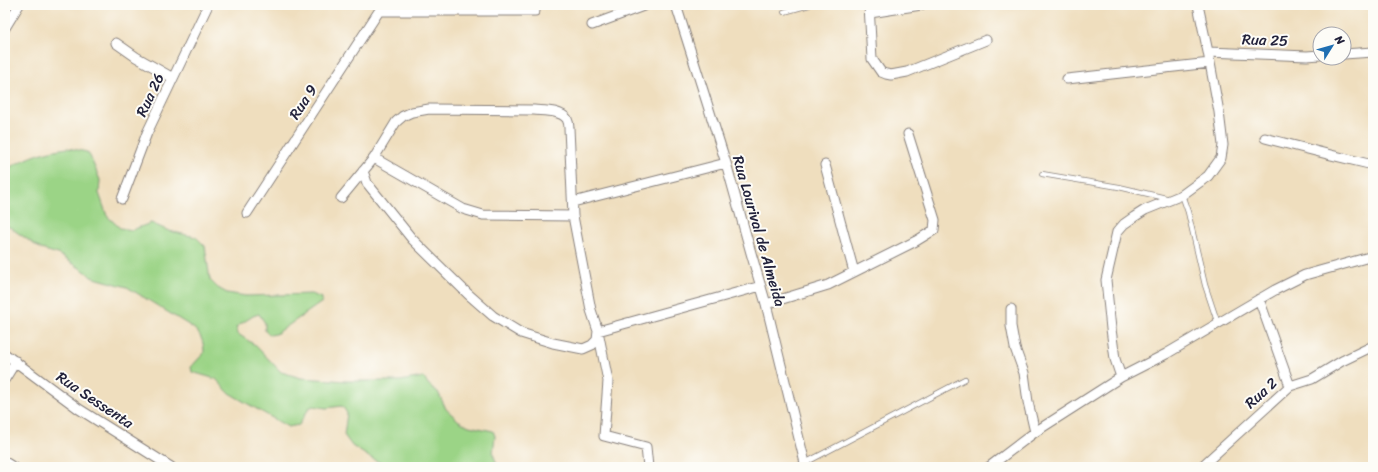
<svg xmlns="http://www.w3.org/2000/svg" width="1378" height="472" viewBox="0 0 1378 472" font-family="Sriracha,sans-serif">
	<rect width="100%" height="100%" fill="#fdfcf7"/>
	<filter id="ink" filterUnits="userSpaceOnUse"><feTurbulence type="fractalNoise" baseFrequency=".025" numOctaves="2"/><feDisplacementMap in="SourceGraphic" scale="8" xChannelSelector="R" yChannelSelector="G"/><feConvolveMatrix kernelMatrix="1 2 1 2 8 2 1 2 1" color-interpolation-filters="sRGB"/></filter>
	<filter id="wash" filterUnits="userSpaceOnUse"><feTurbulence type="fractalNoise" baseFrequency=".012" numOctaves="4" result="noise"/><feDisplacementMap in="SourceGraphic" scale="16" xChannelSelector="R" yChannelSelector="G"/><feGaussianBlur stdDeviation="0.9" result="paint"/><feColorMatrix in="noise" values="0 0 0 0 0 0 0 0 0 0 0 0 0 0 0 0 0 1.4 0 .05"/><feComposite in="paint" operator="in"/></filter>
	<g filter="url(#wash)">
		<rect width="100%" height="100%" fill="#efdebe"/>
		<path fill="#9bd486" stroke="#5e7b60" d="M68 148 87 152 90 156 100 180 99 193 107 216 120 228 132 230 151 223 169 231 196 237 205 246 210 280 218 288 227 293 246 296 311 294 322 298V302L276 334 270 335 265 331V323L259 314 253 316 236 327 238 334 255 345 281 372 301 378 347 381H400L423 377 429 385 438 392 446 409 459 421 469 426 493 431 495 436 493 454 498 467H389L369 457 352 446 344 435 347 413 342 406 326 408 313 406 309 408 299 425 288 427 229 393 216 379 192 372 191 367 204 353C204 342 201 334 192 327L127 287 91 277 86 272 58 254 41 249 11 228 5 225V166L10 167C32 156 43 151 68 148Z"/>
	</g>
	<g filter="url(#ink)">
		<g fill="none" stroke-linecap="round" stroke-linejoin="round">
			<defs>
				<path id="lane" d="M784 12 809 5
					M1042 174 1119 187 1170 199
					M1182 195 1188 212 1205 285 1218 324
					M795 467 805 463 965 379"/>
				<path id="street" d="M676 5 726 163 751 253 766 304 806 467
					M869 5 872 59 881 72 886 74 891 75 907 72 986 40
					M379 11H535
					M870 13 921 5
					M592 25 646 5
					M5 28 19 5
					M116 43 136 57 173 78
					M1208 52 1307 56 1320 55
					M1344 54 1373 52
					M1067 79 1210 63
					M1265 138 1331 155 1373 165
					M374 158 463 209 483 215 573 216
					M825 165 854 272
					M341 198 374 158 396 122 403 116 412 112 429 109 534 110C544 111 560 110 567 119 568 121 569 125 569 128L573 216 591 310 598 331 597 340 592 345 583 349 553 343 521 333 493 316 468 294 412 239 367 183 363 171
					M122 199 147 133 208 5
					M573 202 726 163
					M247 213 383 5
					M1259 299 1290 386
					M766 304 828 285 916 241 934 230 935 220 908 134
					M1011 309V326L1015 348 1024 373 1028 402 1035 432
					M5 354 79 409 171 467
					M1121 377 1115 359 1111 329 1106 280 1117 232 1124 224 1134 217 1145 210 1182 195 1208 176 1221 158 1223 145 1219 112 1208 52 1198 5
					M5 379 16 361
					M5 462 13 467
					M648 467 646 447 604 436 608 381 598 331 761 286
					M989 467 1035 432 1121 377 1166 354 1275 290 1305 275 1373 256
					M1201 467 1290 386 1312 379 1342 361 1373 346"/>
			</defs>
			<use href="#lane" stroke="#88807c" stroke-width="6"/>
			<use href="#street" stroke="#88807c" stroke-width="11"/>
			<use href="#lane" stroke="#fff" stroke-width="4.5"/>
			<use href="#street" stroke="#fff" stroke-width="9"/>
		</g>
	</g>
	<g text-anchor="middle" stroke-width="4" stroke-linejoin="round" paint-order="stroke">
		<g font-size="15" fill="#22223b" stroke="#fdfcf7">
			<text transform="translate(1265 40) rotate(2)" y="5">Rua 25</text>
			<text transform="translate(150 95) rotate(-65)" y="5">Rua 26</text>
			<text transform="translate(303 102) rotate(-57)" y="5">Rua 9</text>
			<text transform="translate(759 231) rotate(74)" y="5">Rua Lourival de Almeida</text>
			<text transform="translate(1261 393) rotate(-42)" y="5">Rua 2</text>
			<text transform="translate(95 400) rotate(34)" y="5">Rua Sessenta</text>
		</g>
	</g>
	<rect width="1378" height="472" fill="none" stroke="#fdfcf7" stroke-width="20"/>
	<g transform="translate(1332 46) rotate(53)"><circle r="19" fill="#fdfcf7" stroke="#a5a5ac"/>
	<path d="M0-3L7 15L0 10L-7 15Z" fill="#1f6fb2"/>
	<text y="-6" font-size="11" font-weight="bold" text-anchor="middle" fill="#22223b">N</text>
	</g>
</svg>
